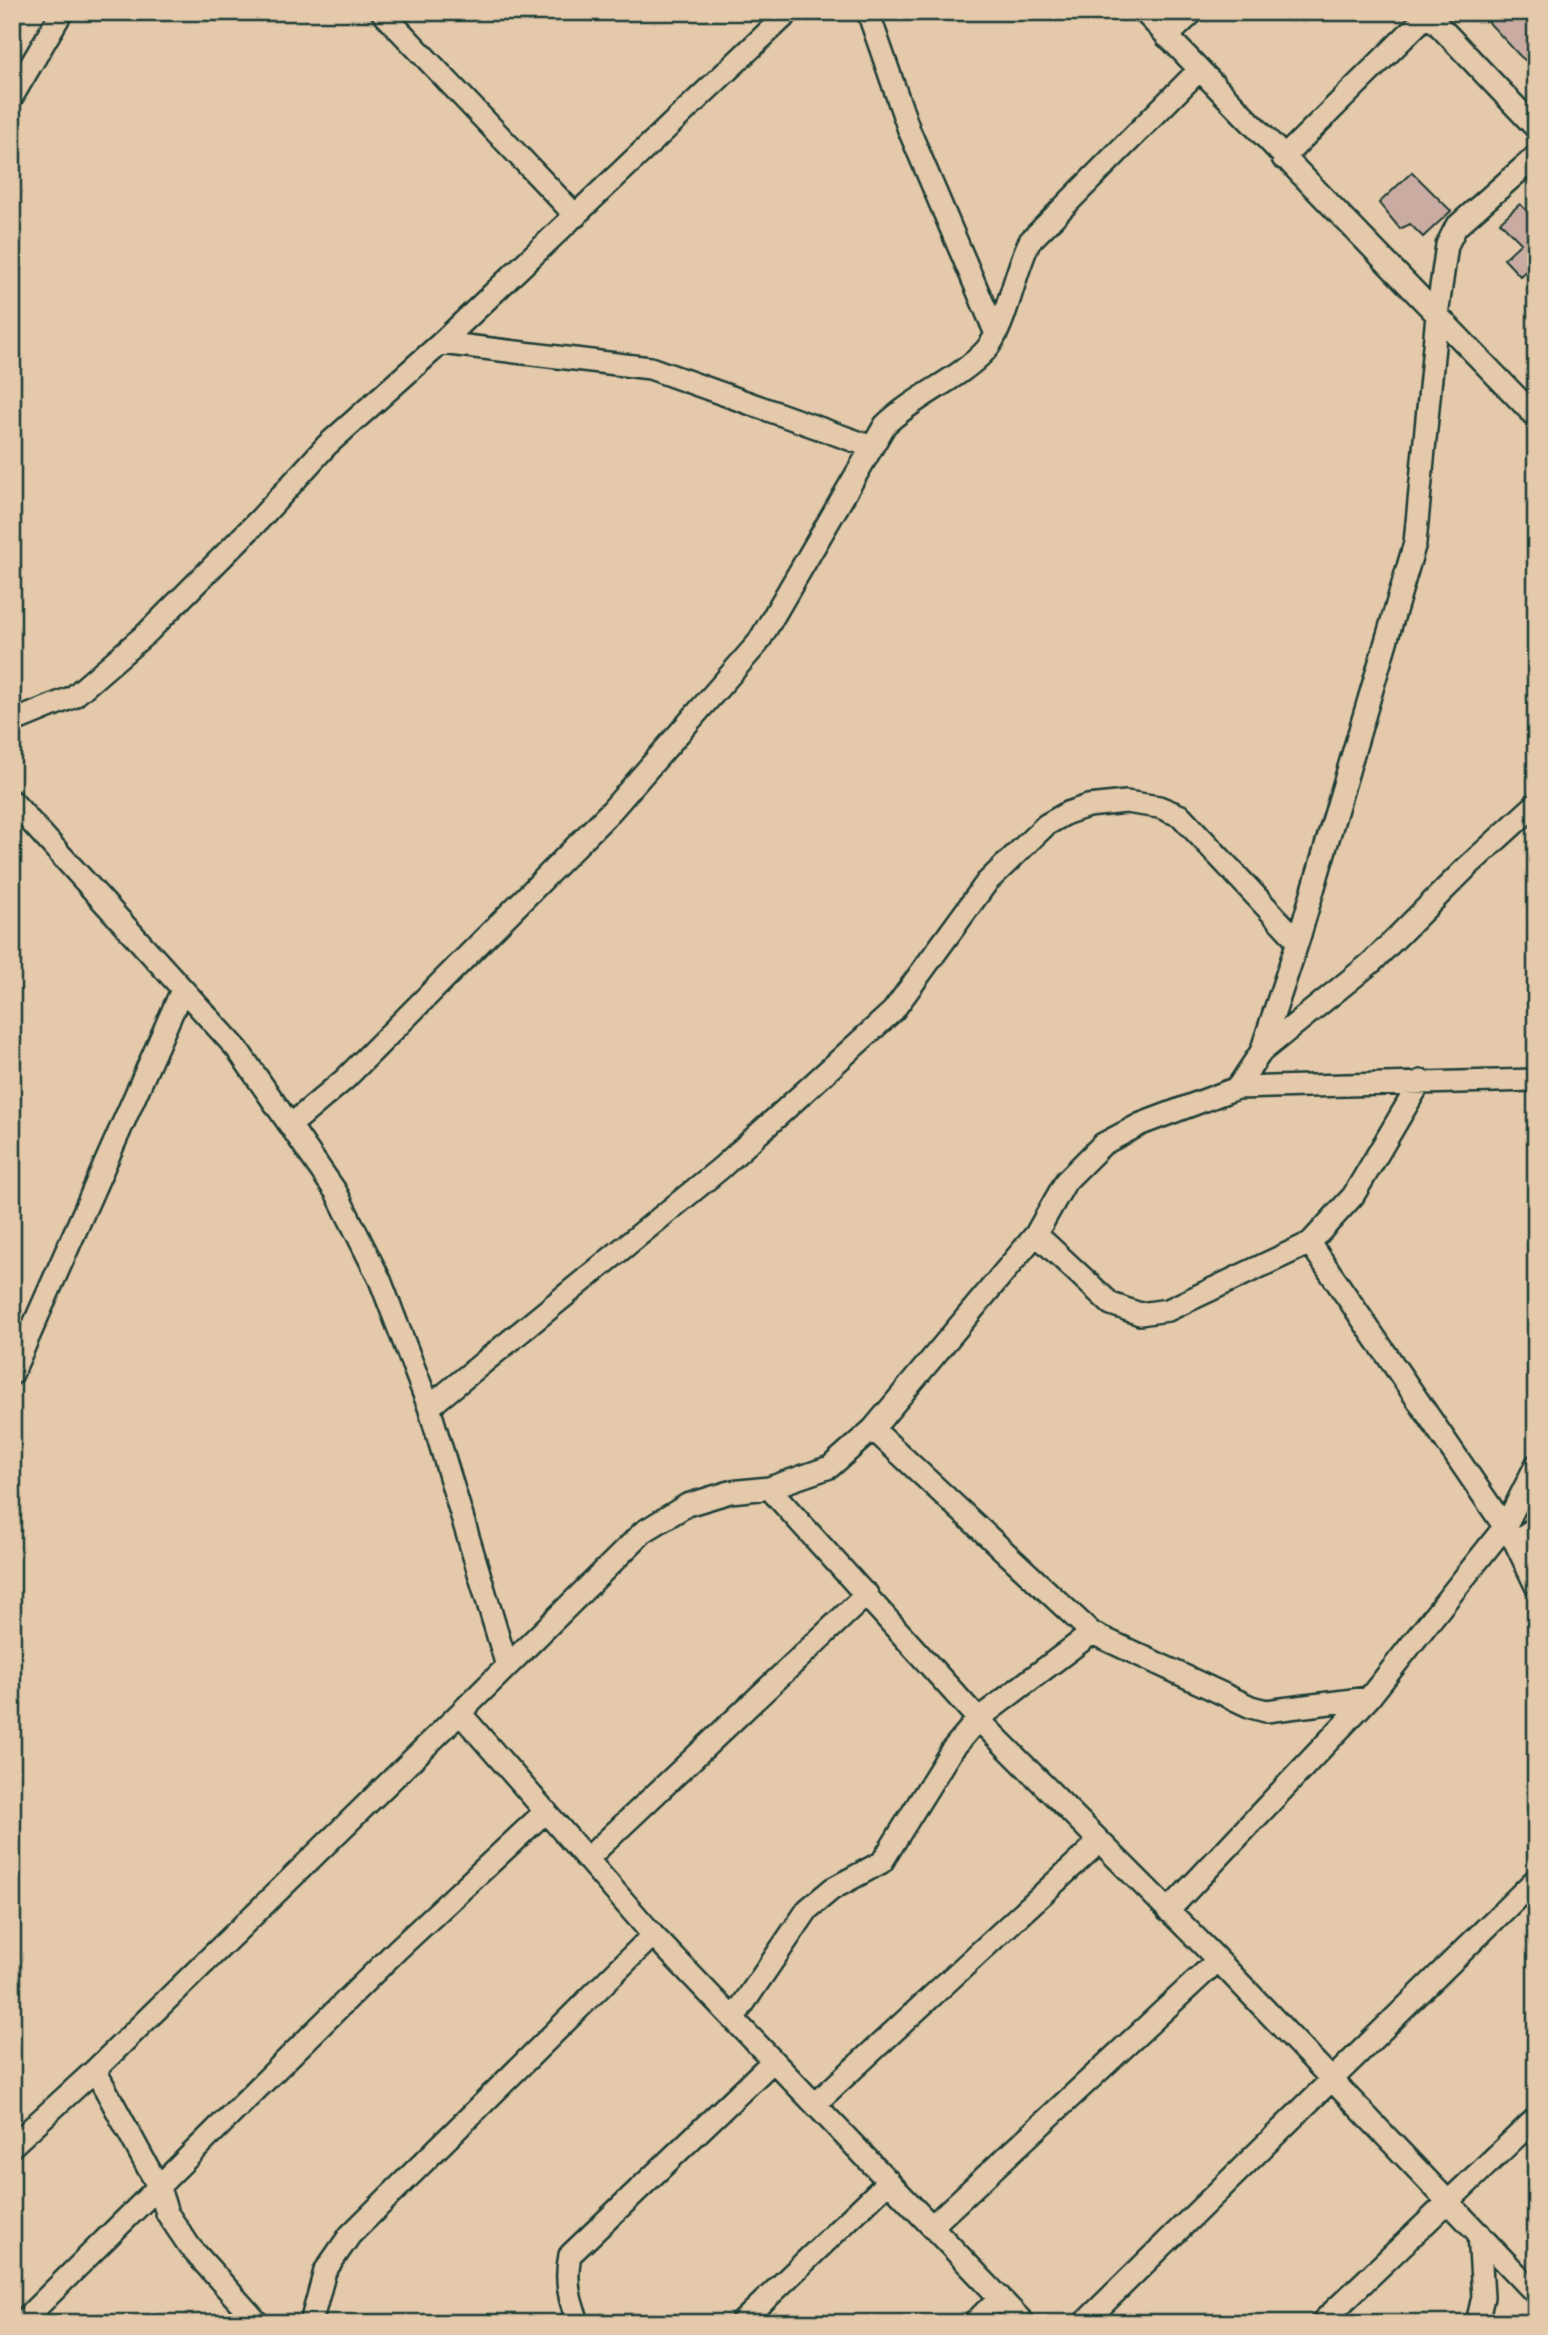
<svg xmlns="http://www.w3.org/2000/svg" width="1548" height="2335" viewBox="0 0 1548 2335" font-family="Delius,sans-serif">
	<rect width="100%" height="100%" fill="#e4c9ab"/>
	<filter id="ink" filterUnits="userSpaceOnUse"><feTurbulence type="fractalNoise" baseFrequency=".0143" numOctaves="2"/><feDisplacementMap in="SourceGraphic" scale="14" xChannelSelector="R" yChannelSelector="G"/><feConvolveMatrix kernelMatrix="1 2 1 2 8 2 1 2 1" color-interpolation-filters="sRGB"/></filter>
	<g filter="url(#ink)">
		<path fill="#c9aba1" stroke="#1f3d34" stroke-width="2" d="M1479 12H1536V69L1520 56Z
			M1412 172 1451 211 1423 237 1410 224 1400 229 1379 203Z
			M1520 204 1536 220V262L1520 276 1504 259 1521 243 1500 222Z"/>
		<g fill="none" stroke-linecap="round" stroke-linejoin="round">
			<defs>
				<path id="street" d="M382 12 576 216
					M868 12 909 130 996 334
					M1144 12 1536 417
					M1426 12 1536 128
					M1167 37 1193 12
					M12 97 62 12
					M1283 158 1428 14
					M441 343 650 368 872 447
					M12 722 73 697 148 632 259 520 327 445 441 343 789 12
					M12 801 238 1050 336 1192 380 1280 429 1407 507 1666
					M1261 1052 1372 962 1467 867 1536 804
					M1237 1088 1536 1080
					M292 1124 345 1079 611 811 758 643 885 425C915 396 958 380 985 351 1006 329 1014 271 1030 241L1198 71
					M1036 1234 1111 1304 1140 1314 1168 1310 1310 1243 1353 1196 1421 1081
					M1310 1243 1515 1542 1536 1527
					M12 1374 182 990
					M429 1407 721 1168 893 1011 987 882 1046 825 1067 813 1088 806 1126 802 1159 807 1181 816 1298 941
					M873 1429 1092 1633 1251 1707 1266 1711 1369 1698
					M769 1488 830 1467 873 1429 1036 1234 1066 1181 1103 1144 1141 1124 1237 1088 1261 1052 1298 941 1415 543 1437 315 1447 245 1456 227 1536 156
					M1515 1542 1536 1586
					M460 1713 643 1532 687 1505 730 1492 769 1488 978 1719 1218 1960 1536 2294
					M587 1859 867 1594
					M1168 1911 1369 1698 1506 1525 1536 1465
					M733 2019 808 1909 832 1889 882 1862 951 1751 978 1719 1092 1633
					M95 2070 159 2188 167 2213 190 2247 258 2323
					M815 2104 1099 1842
					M12 2146 95 2070 460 1713 653 1935 1024 2323
					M932 2226 1218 1960
					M21 2323 398 1949 546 1811
					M311 2323 325 2271 350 2235 653 1935
					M579 2323C568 2300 565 2279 570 2255L773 2061
					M741 2323 889 2181
					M974 2323 1000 2297
					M1084 2323 1536 1879
					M1321 2323 1536 2118
					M1477 2323 1483 2297 1479 2233"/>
			</defs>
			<use href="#street" stroke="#1f3d34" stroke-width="26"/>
			<use href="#street" stroke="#e4c9ab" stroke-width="21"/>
		</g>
	</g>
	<rect width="1548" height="2335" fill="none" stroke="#e4c9ab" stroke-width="42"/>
	<rect x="21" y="21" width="1506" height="2293" fill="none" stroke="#1f3d34" stroke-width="2.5" filter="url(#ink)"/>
</svg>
